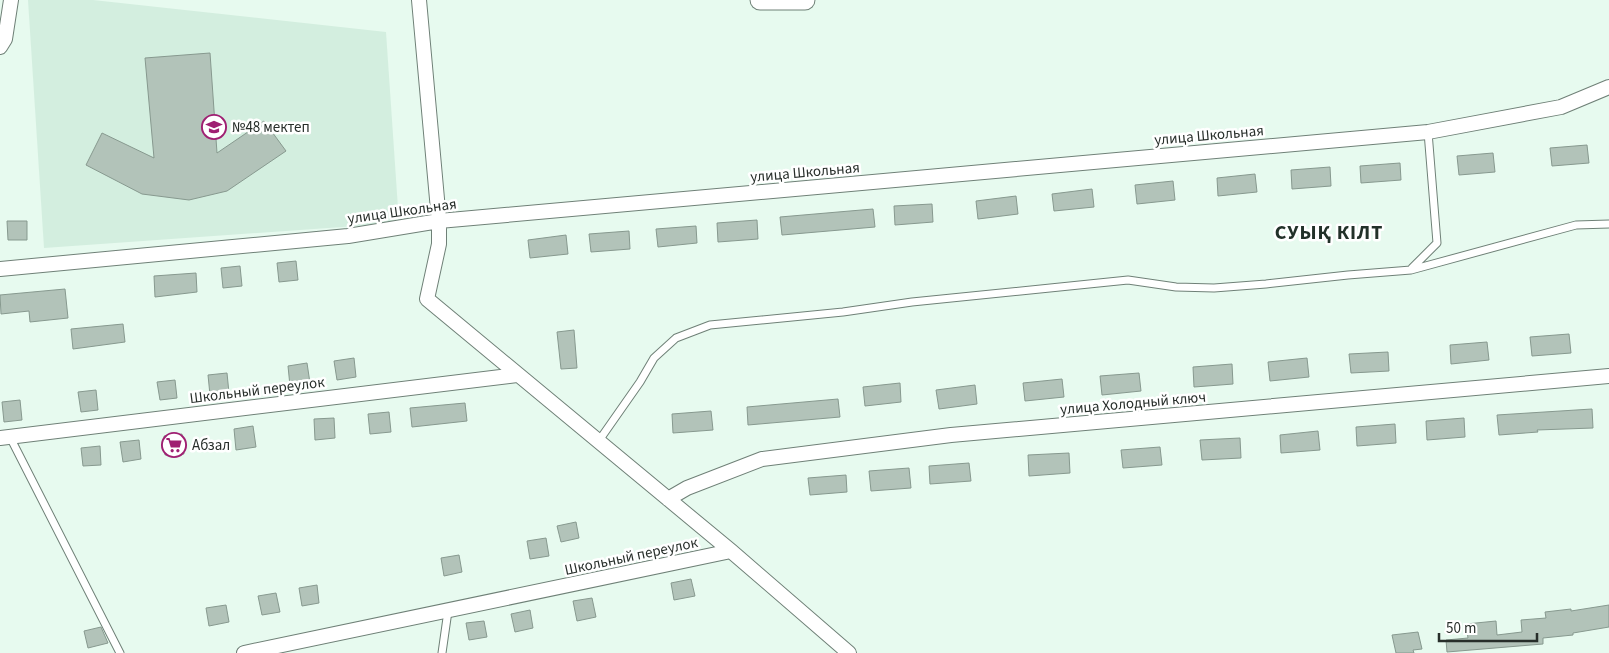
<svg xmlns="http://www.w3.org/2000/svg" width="1609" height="653" viewBox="0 0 1609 653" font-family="'Source Sans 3',sans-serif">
	<rect width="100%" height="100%" fill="#e7faef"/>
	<path fill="#d3eedf" d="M28 0H93L386 32 399 223 44 248Z"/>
	<path fill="#b2c3b9" stroke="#87998f" d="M210 53 217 153 264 121 286 151 227 191 189 200 142 194 86 165 102 133 154 158 145 58Z
		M1587 145 1589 163 1552 166 1550 148Z
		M1493 153 1495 172 1459 175 1457 156Z
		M1400 163 1401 180 1361 183 1360 166Z
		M1330 167 1331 186 1292 189 1291 170Z
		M1255 174 1257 192 1218 196 1217 178Z
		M1173 181 1175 200 1137 204 1135 185Z
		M1092 189 1094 207 1054 211 1052 194Z
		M1016 196 1018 214 978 219 976 201Z
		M932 204 933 222 895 225 894 206Z
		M873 209 875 227 782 235 780 217Z
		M757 220 758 239 718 242 717 223Z
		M7 221H27V240H8Z
		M696 226 697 243 658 247 656 229Z
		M629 231 630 249 591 252 589 234Z
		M566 235 568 254 530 258 528 240Z
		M296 261 298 280 279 282 277 263Z
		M240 266 242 286 223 288 221 268Z
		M196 273 197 292 155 297 154 276Z
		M65 289 68 318 30 322 29 311 1 314 0 295Z
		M123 324 125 342 73 349 71 329Z
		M574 330 577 368 561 369 557 332Z
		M1569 334 1571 353 1532 356 1530 337Z
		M1487 342 1489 360 1451 364 1450 345Z
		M1388 352 1389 371 1351 373 1349 354Z
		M354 358 356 377 337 380 334 361Z
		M1307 358 1309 377 1270 381 1268 362Z
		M307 363 310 383 290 386 288 366Z
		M1232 364 1233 384 1194 387 1193 367Z
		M227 373 229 393 210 395 208 375Z
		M1139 373 1141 391 1102 395 1100 376Z
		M1062 379 1064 397 1025 401 1023 383Z
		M175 380 177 398 160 400 157 382Z
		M900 383 901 402 865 406 863 387Z
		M975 385 977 404 939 409 936 390Z
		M96 390 98 410 81 412 78 392Z
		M838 399 840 417 748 425 747 407Z
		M20 400 22 420 4 422 2 402Z
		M465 403 467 421 412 427 410 408Z
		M1592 409 1593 428 1537 430 1538 432 1499 435 1497 415Z
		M711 411 713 430 673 433 672 414Z
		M389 412 391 432 370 434 368 414Z
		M334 418 335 438 315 440 314 419Z
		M1464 418 1465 437 1427 440 1426 421Z
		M1395 424 1396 443 1357 446 1356 427Z
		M253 426 256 447 236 450 234 429Z
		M1318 431 1320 450 1281 453 1280 435Z
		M182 434 184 454 165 455 164 436Z
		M1240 438 1241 458 1202 460 1200 440Z
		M139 440 141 459 123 462 120 442Z
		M100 446 101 465 83 466 81 448Z
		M1160 447 1162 465 1123 468 1121 450Z
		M1069 453 1070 473 1029 476 1028 455Z
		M969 463 971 481 930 484 929 466Z
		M909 468 911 488 871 491 869 471Z
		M846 475 847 492 810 495 808 478Z
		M576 522 579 538 561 542 557 526Z
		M546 538 549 556 530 559 527 541Z
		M459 555 462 572 444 576 441 558Z
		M691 579 695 596 674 600 671 583Z
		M317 585 319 603 302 606 299 588Z
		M276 593 280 612 262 615 258 596Z
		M592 598 596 617 577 621 573 601Z
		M226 605 229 622 209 626 206 608Z
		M1609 605V627L1573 633V635L1543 638V644L1447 652 1446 640 1468 638 1466 624 1496 621 1497 635 1522 632 1521 620 1546 618 1545 612 1571 609V611Z
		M530 610 533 628 515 632 511 614Z
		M484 621 487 637 469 640 466 623Z
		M101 627 108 643 88 648 84 631Z
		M1418 632 1422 649 1413 650 1414 653H1396L1392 635Z"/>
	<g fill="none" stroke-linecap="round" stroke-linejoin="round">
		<defs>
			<path id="lane" d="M1412 268 1437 243 1428 132
				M10 437 120 653
				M598 442 640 382 654 358 676 338 710 325 843 312 912 302 1128 280 1176 287 1214 288 1266 284 1348 275 1411 270 1576 225 1609 224
				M442 653 448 611"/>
			<path id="street" d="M419 0 439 221V244L427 299 731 551 849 653
				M0 47 5 39 11 0
				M0 269 348 236 439 221 1428 132 1561 107 1609 87
				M0 438 517 375
				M668 499 687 488 762 459 951 435 1609 376
				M244 653 731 551"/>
			<path id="secondary" d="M760 0H805"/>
		</defs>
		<use href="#lane" stroke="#6f8077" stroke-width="9"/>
		<use href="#street" stroke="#6f8077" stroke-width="16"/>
		<use href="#secondary" stroke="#6f8077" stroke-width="21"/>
		<use href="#lane" stroke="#fff" stroke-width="7"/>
		<use href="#street" stroke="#fff" stroke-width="14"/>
		<use href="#secondary" stroke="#fff" stroke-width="19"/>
	</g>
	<defs>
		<symbol id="school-ring" viewBox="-11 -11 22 22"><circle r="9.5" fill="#fff" stroke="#9f1f72" stroke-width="1.5"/><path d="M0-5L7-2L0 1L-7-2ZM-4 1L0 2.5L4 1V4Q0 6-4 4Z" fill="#9f1f72"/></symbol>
		<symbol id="supermarket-ring" viewBox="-11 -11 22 22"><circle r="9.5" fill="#fff" stroke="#9f1f72" stroke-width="1.5"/><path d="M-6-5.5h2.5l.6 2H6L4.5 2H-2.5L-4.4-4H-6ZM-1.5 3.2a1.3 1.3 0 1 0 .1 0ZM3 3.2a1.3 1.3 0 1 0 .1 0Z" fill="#9f1f72"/></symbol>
	</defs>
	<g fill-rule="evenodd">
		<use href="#school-ring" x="200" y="113" width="28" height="28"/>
		<use href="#supermarket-ring" x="160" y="431" width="28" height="28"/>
	</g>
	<g text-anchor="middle" stroke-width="5" stroke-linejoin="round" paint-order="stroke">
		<g font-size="15" fill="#272e2a" stroke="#fff" text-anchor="start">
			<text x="232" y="132">№48 мектеп</text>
			<text x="192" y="450">Абзал</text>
		</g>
		<g font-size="15" fill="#272e2a" stroke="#fff">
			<text transform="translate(1209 135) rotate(-5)" y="5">улица Школьная</text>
			<text transform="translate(805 172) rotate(-5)" y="5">улица Школьная</text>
			<text transform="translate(402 211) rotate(-8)" y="5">улица Школьная</text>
			<text transform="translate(257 390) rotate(-7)" y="5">Школьный переулок</text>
			<text transform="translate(1133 403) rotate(-5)" y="5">улица Холодный ключ</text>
			<text transform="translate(631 556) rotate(-12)" y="5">Школьный переулок</text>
		</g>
		<g font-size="20" font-weight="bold" letter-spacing="1" fill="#223129" stroke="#fff">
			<text x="1329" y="239">СУЫҚ КІЛТ</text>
		</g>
	</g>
	<path d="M1439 633v8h98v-8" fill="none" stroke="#272e2a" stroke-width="2.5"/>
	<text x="1446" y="633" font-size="15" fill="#272e2a" stroke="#ffffff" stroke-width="4" paint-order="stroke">50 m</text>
</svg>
